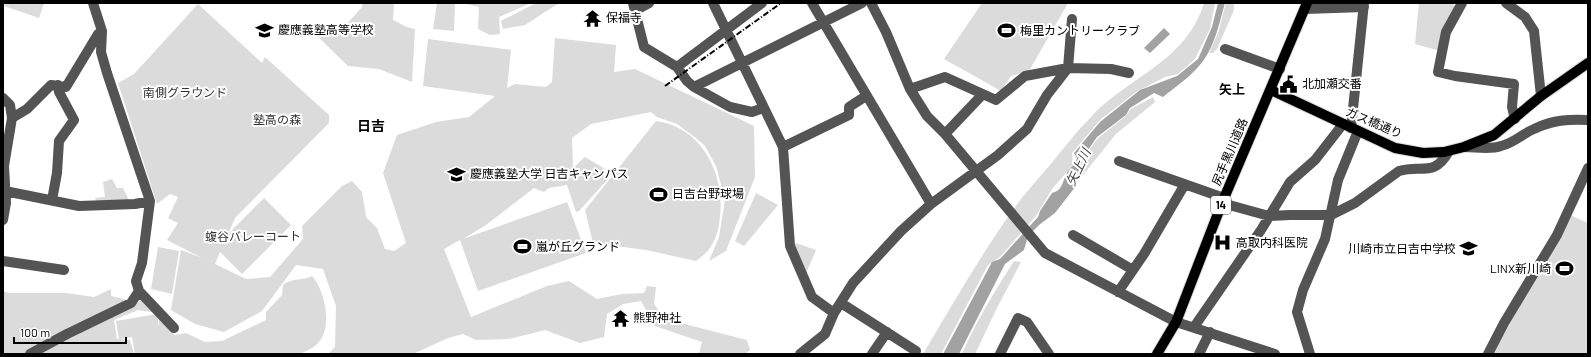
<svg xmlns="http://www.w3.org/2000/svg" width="1591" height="357" viewBox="0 0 1591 357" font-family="Barlow,'Noto Sans JP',sans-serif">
	<rect width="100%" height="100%" fill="#fff"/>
	<path fill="#dbdbdb" d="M5 3H44L39 18 4 6Z
		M362 3H394L393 20 407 27 415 29 412 82 379 69 348 66 306 25 317 27 347 24 362 7Z
		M437 3H455L454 31 433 29Z
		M462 3H531L499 17 500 34 490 35 478 29 479 7Z
		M536 3H559L525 25 503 29 501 21Z
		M982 3H1068L1029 71 1011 76 1001 91 944 59Z
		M1204 3H1215L1210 29 1195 59 1178 74 1165 77 1136 92 1101 119 1072 153 1073 165 1052 189 1036 216 1000 257 988 265 941 354H923C952 305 980 256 1013 210 1024 194 1037 180 1050 165 1063 149 1076 132 1091 117 1129 76 1186 62 1204 3Z
		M1226 3H1234V10L1217 49 1213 53H1209L1218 33Z
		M1419 3H1452L1455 7 1440 51 1415 44Z
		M198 4 262 63 265 57 329 115V123L235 218 228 234 264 198 291 225 242 274 220 252 215 264 246 279 270 277 303 239 302 226 342 186 352 181 362 192 366 217 377 228 385 249 394 251 406 243 383 173 397 135 436 122 469 117 495 96 423 86 428 39 511 50 507 88 515 84 546 87 552 82 555 38 616 45 614 72 635 69 754 126 755 177 726 251 709 261 719 237 725 200 716 166 705 146 696 138 677 124 657 117 651 112 591 124 572 138 573 168 585 157 605 169 602 174 608 179 579 211 576 212 567 185 549 188 544 192 534 188 486 225 463 239 567 202 586 253 478 291 460 240 444 249 471 317 547 286 569 281 597 299 622 294 644 293 647 286 656 287 654 304 665 319 747 340 750 350 745 354H699L702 342 655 326 641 301 623 304 607 314 604 337 580 343 545 330 509 339 476 340 463 334 448 338 413 354H328L335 347 336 306 323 269 296 265 262 311 224 332 195 324 171 310 181 250 202 258 167 240 178 223 168 218 178 197 170 194 157 204 118 83 134 74Z
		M1153 97 1155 102 1116 134 1079 180 1087 153 1098 138 1126 116 1131 109Z
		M656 121C702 127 725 174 720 217 719 226 717 238 711 246 708 252 701 257 696 261L646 250 593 243 585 210Z
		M112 179 117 188H123L129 200 96 201 95 198 105 197 103 182Z
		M756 193 778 205 744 246 735 241Z
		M1570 215 1588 223V354H1491Z
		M796 243 816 250 805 276 792 247Z
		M158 247 179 251 172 294 151 289Z
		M1014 261 1021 262 997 308 975 354H962C976 321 995 291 1014 261Z
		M312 276C325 290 333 328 318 343 314 348 306 351 300 354H135L132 337 121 339 130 340 134 354H3V291L9 293H66L94 297 111 289V296L124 299 127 309 145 298 158 313 138 310 114 320 117 339H119L116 321 157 314 159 327V315L172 330 174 335 186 333 205 342 222 341 266 320V312L282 295 283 285C293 277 303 281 312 276Z"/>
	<path fill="#a2a2a2" d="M1218 3H1225C1219 24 1214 50 1199 66 1189 78 1175 87 1163 97L1154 93 1130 108 1126 115 1097 137 1086 153 1074 182 1076 186 1055 213 1039 225 1028 236 1024 250 1005 264 959 354H943L992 262 1000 259 1038 217 1040 211 1052 193C1064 190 1062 180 1068 171 1072 166 1074 166 1077 158L1074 153 1100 122 1140 90 1177 76 1198 59 1212 27Z
		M1164 28 1170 34 1150 53 1144 48Z"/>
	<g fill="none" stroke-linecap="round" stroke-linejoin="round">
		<defs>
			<path id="major" d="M1271 90 1395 148 1423 153 1444 152 1464 147 1494 135 1541 96 1588 63
				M1157 354 1176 322 1222 203 1307 3"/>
		</defs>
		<use href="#major" stroke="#dbdbdb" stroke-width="12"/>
		<path stroke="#545454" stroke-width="10" d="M633 3 644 47 677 67 687 81 694 87 730 107 752 112 763 108
			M713 3 783 147 790 246 812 297 834 313
			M812 3 931 204
			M871 3 886 32 910 89 927 116 945 134 1045 253 1176 322 1275 354
			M1462 3 1446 32 1438 72 1455 76 1514 84 1512 107 1515 119
			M1506 3 1525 17 1534 31 1541 96
			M1305 9 1364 7
			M636 10 649 3
			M1225 49 1280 69
			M677 67 762 3
			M694 87 862 3
			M910 89 945 77 996 100 1025 76 1068 68 1072 19
			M3 98 10 105 12 118 4 166 6 203 3 220
			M12 118 27 109 51 85 66 87 98 34 102 31
			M1351 128 1364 3
			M945 134 982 95
			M783 147 849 115V107L866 96
			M1465 147C1476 147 1490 150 1501 146 1514 143 1522 134 1534 129 1552 120 1569 119 1588 120
			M1119 161 1224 198
			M5 191 79 206 135 204 150 201
			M52 200 57 173 59 141 74 120 59 92 58 85
			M1222 203 1269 216 1290 215H1331L1355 203 1399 171C1421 164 1434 178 1449 151
			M1073 235 1133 270
			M3 261 64 270
			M139 291 174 328
			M1118 292 1144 254 1185 184
			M841 303 916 351
			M1194 327 1261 230 1290 182 1315 160 1343 124
			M30 354 67 334 131 303 139 291 136 281 142 263 150 201 107 73 101 52 102 31 93 3
			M800 354 825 334 834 313 853 283 901 231 931 204 998 155 1027 129 1047 95 1068 68 1111 69 1129 73
			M872 354 887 332
			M1000 354 1018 318 1027 322 1049 354
			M1199 354 1210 332
			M1310 354 1297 312 1303 290 1325 239 1338 180 1358 131
			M1488 354 1504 323 1557 235 1588 168"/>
		<use href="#major" stroke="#000" stroke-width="10"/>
		<path stroke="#000" stroke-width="2" stroke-dasharray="6 2 1 2" stroke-linecap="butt" d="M665 86 781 3"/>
	</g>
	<defs>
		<symbol id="temple-bare" viewBox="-9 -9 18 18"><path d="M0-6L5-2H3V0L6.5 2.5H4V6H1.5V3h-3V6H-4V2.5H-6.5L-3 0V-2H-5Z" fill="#000" stroke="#fff" stroke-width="2.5" paint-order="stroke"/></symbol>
		<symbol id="school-bare" viewBox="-9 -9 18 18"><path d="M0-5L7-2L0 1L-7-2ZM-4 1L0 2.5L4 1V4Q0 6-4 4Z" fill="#000" stroke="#fff" stroke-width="2.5" paint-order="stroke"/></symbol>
		<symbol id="stadium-bare" viewBox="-9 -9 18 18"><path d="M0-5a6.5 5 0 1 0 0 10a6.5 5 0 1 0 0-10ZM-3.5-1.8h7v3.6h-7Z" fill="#000" stroke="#fff" stroke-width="2.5" paint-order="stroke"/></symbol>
		<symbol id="civic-bare" viewBox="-9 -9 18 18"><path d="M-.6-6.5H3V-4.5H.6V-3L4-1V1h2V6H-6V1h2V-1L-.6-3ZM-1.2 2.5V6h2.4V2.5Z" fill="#000" stroke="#fff" stroke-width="2.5" paint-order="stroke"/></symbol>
		<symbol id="university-bare" viewBox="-9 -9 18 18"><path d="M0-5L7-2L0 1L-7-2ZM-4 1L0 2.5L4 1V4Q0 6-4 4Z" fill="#000" stroke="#fff" stroke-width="2.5" paint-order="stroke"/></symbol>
		<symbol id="hospital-bare" viewBox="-9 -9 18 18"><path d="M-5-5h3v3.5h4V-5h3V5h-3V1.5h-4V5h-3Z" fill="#000" stroke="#fff" stroke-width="2.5" paint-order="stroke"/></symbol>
	</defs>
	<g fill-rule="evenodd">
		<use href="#temple-bare" x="580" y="6" width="25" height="25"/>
		<use href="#school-bare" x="252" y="18" width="25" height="25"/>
		<use href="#stadium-bare" x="994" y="18" width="25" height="25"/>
		<use href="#civic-bare" x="1276" y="72" width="25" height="25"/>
		<use href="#university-bare" x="444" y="162" width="25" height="25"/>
		<use href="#stadium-bare" x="646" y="182" width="25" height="25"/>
		<use href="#hospital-bare" x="1210" y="230" width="25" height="25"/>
		<use href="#stadium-bare" x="510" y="234" width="25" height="25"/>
		<use href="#school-bare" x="1456" y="236" width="25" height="25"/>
		<use href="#stadium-bare" x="1552" y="256" width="25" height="25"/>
		<use href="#temple-bare" x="608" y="306" width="25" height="25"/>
	</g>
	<g text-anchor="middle" stroke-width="4" stroke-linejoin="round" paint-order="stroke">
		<rect fill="#fff" stroke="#4c4c4c" stroke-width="1" x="1211" y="196" width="20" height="18" rx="3"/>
		<g font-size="11" font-weight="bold" fill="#000">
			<text x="1221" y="209">14</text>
		</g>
		<g font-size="12" fill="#000" stroke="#fff" text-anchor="start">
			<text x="606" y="22">保福寺</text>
			<text x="278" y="34">慶應義塾高等学校</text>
			<text x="1020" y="35">梅里カントリークラブ</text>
			<text x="1302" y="88">北加瀬交番</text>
			<text x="470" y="178">慶應義塾大学 日吉キャンパス</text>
			<text x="672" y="198">日吉台野球場</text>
			<text x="1236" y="247">高取内科医院</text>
			<text x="536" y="251">嵐が丘グランド</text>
			<text x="1456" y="253" text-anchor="end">川崎市立日吉中学校</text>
			<text x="1551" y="273" text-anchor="end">LINX新川崎</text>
			<text x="633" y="322">熊野神社</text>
		</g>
		<g font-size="12" fill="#323232" stroke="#fff">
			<text x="185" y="97">南側グラウンド</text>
			<text x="277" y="124">塾高の森</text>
			<text x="253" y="241">蝮谷バレーコート</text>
		</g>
		<g font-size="12" fill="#000" stroke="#fff">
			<text transform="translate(1374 123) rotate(23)" y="4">ガス橋通り</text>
			<text transform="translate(1230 152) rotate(-67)" y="4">尻手黒川道路</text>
		</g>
		<g font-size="13" font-weight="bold" fill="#000" stroke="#fff">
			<text x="1232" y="94">矢上</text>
		</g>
		<g font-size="13" font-style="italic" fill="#434343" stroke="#fff">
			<text transform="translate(1078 167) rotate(-64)" y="5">矢上川</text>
		</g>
		<g font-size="14" font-weight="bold" fill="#000" stroke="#fff">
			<text x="371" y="131">日吉</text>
		</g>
	</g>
	<rect width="1591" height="357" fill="none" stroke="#000000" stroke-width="8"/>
	<path d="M14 337v6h112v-6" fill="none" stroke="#000000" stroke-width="2"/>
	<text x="20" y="337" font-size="12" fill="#000000" stroke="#ffffff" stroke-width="3" paint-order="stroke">100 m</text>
</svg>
